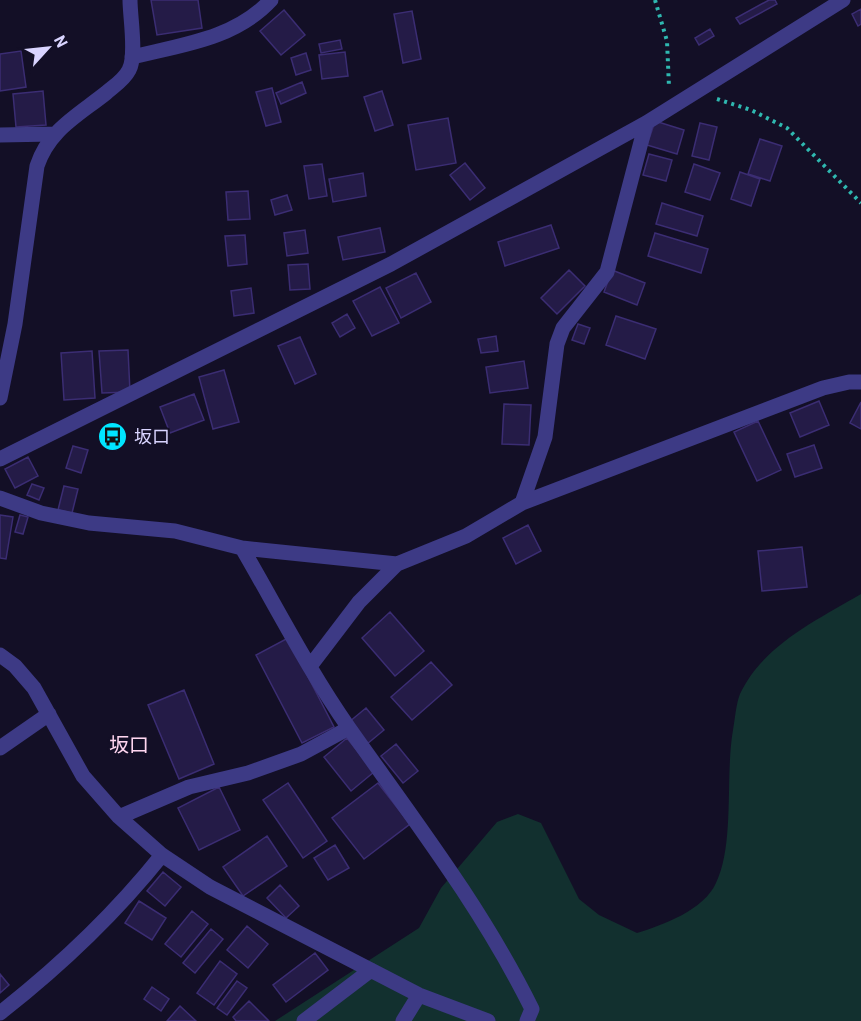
<svg xmlns="http://www.w3.org/2000/svg" width="861" height="1021" viewBox="0 0 861 1021" font-family="Barlow,'Noto Sans JP',sans-serif">
	<rect width="100%" height="100%" fill="#130f26"/>
	<path fill="#12302f" d="M861 594V1021H275L419 928 441 888 497 822 518 814 541 823 579 899 599 915 637 933C663 925 704 910 716 883 735 844 725 775 733 730 735 719 736 704 740 694 763 645 817 620 861 594Z"/>
	<path fill="#241b47" stroke="#3b2d73" stroke-width="1.5" d="M151 0H198L202 28 157 35Z
		M769 0H775L777 4 740 24 736 18Z
		M861 9V24L858 26 852 14Z
		M284 10 305 35 281 55 260 31Z
		M412 11 421 59 403 63 394 14Z
		M710 29 714 36 699 45 695 38Z
		M340 40 342 49 321 53 319 44Z
		M21 51 26 87 0 91V54Z
		M345 52 348 76 322 79 319 55Z
		M306 53 311 70 296 75 291 58Z
		M302 82 306 93 281 104 276 93Z
		M272 88 281 122 266 126 256 92Z
		M43 91 46 125 16 127 13 94Z
		M382 91 393 125 375 131 364 97Z
		M448 118 456 163 416 170 408 125Z
		M655 121 684 130 677 154 647 145Z
		M700 123 717 127 709 160 692 156Z
		M760 139 782 146 770 181 748 174Z
		M649 154 672 160 666 181 643 175Z
		M465 163 485 188 470 200 450 175Z
		M322 164 327 196 309 199 304 166Z
		M694 164 720 173 710 200 685 192Z
		M740 172 760 179 751 206 731 199Z
		M363 173 366 196 333 202 329 179Z
		M248 191 250 219 228 220 226 192Z
		M287 195 292 210 275 215 271 200Z
		M662 203 703 216 697 236 656 224Z
		M551 225 559 248 505 266 498 242Z
		M380 228 385 252 343 260 338 237Z
		M305 230 308 253 287 256 284 233Z
		M655 233 708 249 701 273 648 256Z
		M245 235 247 264 228 266 225 236Z
		M308 264 310 289 290 290 288 265Z
		M569 270 585 286 557 314 541 298Z
		M612 270 645 283 637 305 604 292Z
		M416 273 431 302 401 318 386 288Z
		M380 287 399 323 372 336 353 301Z
		M251 288 254 313 234 316 231 291Z
		M347 314 355 328 340 337 332 323Z
		M616 316 656 329 645 359 606 345Z
		M578 324 590 328 584 344 572 340Z
		M496 336 498 351 481 353 478 339Z
		M300 337 316 374 295 384 278 346Z
		M128 350 130 392 102 393 99 351Z
		M92 351 95 398 64 400 61 353Z
		M524 361 528 388 490 393 486 367Z
		M224 370 239 422 213 429 199 377Z
		M194 394 204 420 170 433 160 407Z
		M819 401 829 425 800 437 790 413Z
		M861 402V429L850 423Z
		M504 404 531 405 529 445 502 444Z
		M758 421 781 470 757 481 734 432Z
		M814 445 822 468 795 477 787 454Z
		M73 446 88 450 81 473 66 468Z
		M28 457 38 476 15 488 5 469Z
		M32 484 44 488 39 500 27 495Z
		M64 486 78 489 72 513 58 510Z
		M0 515 13 517 6 559 0 558Z
		M20 515 28 517 23 534 15 532Z
		M528 525 541 551 516 564 503 538Z
		M802 547 807 587 762 591 758 551Z
		M390 612 424 651 395 676 362 638Z
		M288 638 334 727 302 743 256 655Z
		M431 662 452 685 412 720 391 697Z
		M184 690 214 764 179 779 148 705Z
		M366 708 384 730 367 744 349 722Z
		M347 738 374 772 351 791 324 757Z
		M396 744 418 771 403 783 381 756Z
		M288 783 327 841 303 858 263 800Z
		M378 783 410 824 364 859 332 818Z
		M219 787 240 830 199 850 178 808Z
		M267 836 287 866 243 896 223 867Z
		M335 845 349 868 328 880 314 858Z
		M163 872 181 887 165 906 147 891Z
		M280 885 299 906 286 918 267 898Z
		M139 901 166 918 152 940 125 923Z
		M192 911 208 924 181 957 165 944Z
		M247 926 268 944 248 968 227 950Z
		M211 929 223 939 195 973 183 963Z
		M315 953 328 970 286 1002 273 985Z
		M220 961 237 974 214 1005 197 993Z
		M0 974 9 985 0 993Z
		M237 981 247 988 227 1015 217 1008Z
		M152 987 169 999 161 1011 144 999Z
		M249 1001 269 1021H236L233 1017Z
		M180 1006 196 1021H167Z"/>
	<g fill="none" stroke-linecap="round" stroke-linejoin="round">
		<path stroke="#2fb8b0" stroke-width="4" stroke-dasharray="3 4.5" stroke-linecap="butt" d="M655 0 667 41 669 87
			M717 99 751 110 787 128 861 203"/>
		<path stroke="#3d3a85" stroke-width="15" d="M132 57C181 45 235 39 271 0
			M0 135 53 134
			M0 398 15 324 37 166C49 130 77 116 106 93 114 86 124 80 129 70 137 56 130 17 130 0
			M0 459 391 264 646 123 843 0
			M0 498 41 513 89 523 175 531 242 548 397 564 466 536 522 503 823 388 849 382H861
			M522 503 545 437 557 344 563 328 607 272 646 123
			M242 548C277 608 309 671 349 728 414 820 482 908 532 1009L527 1021
			M0 655 15 666 34 688 83 776 119 817 162 855 210 887 419 995 488 1021
			M311 665 359 602 397 564
			M0 748 49 714
			M119 817 189 787 248 773 301 754 349 728
			M0 1013C60 966 114 915 162 855
			M304 1021 371 970
			M403 1021 419 995"/>
	</g>
	<defs>
		<symbol id="bus-disc" viewBox="-11 -11 22 22"><circle r="9.5" fill="#00e5ff" stroke="#130f26"/><path d="M-5-6H5V4H4V6H2V4H-2V6H-4V4H-5ZM-3.5-4V0h7V-4ZM-3.5 1.2v1.5H-2V1.2ZM2 1.2v1.5H3.5V1.2Z" fill="#111"/></symbol>
	</defs>
	<g fill-rule="evenodd">
		<use href="#bus-disc" x="96" y="420" width="33" height="33"/>
	</g>
	<g text-anchor="middle" stroke-width="4.5" stroke-linejoin="round" paint-order="stroke">
		<g font-size="18" fill="#d9d4ff" stroke="#130f26" text-anchor="start">
			<text x="134" y="443">坂口</text>
		</g>
		<g font-size="20" fill="#ffd6f0" stroke="#130f26">
			<text x="129" y="752">坂口</text>
		</g>
	</g>
	<g transform="translate(48 48) rotate(63)" stroke="#130f26" stroke-width="4.5" paint-order="stroke">
	<path d="M0-4.5L10 22L0 15L-10 22Z" fill="#d9d4ff"/>
	<text y="-9" font-size="16" font-weight="bold" text-anchor="middle" fill="#d9d4ff">N</text>
	</g>
</svg>
